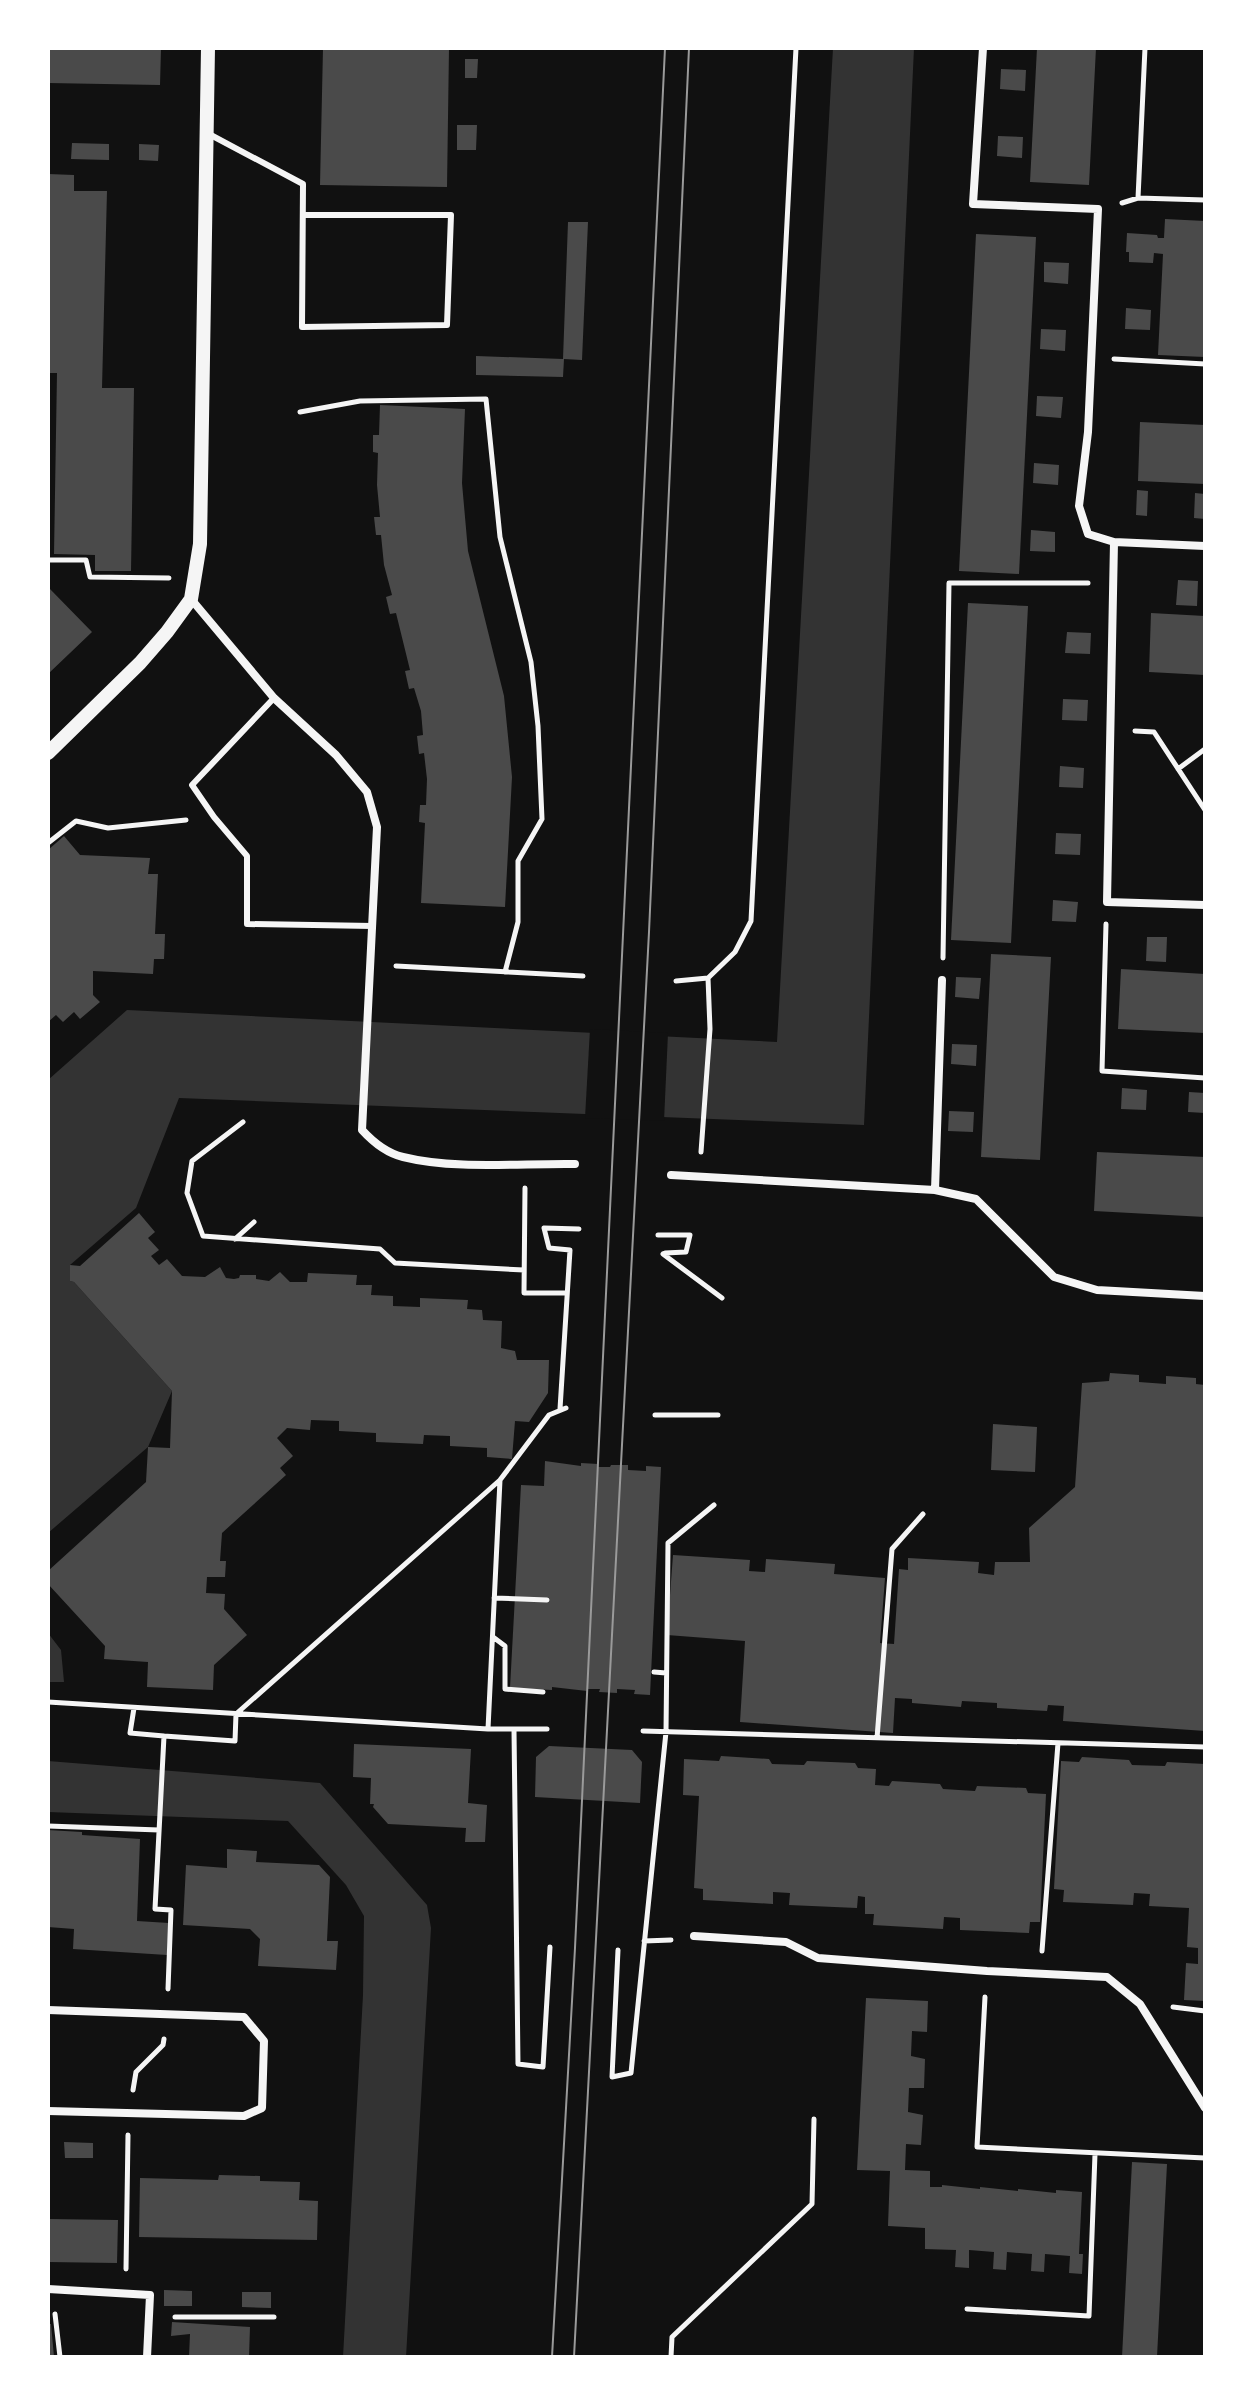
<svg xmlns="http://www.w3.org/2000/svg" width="1253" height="2405" viewBox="0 0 1253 2405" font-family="Poppins,sans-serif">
	<rect width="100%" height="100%" fill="#111"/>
	<path fill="#333" d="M833 48H914L864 1125 179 1098 136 1208 70 1265V1281L74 1282 172 1391 148 1447 48 1533V1080L127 1010 777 1042Z
		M48 1633 61 1650 64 1682H48Z
		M48 1761 320 1783 427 1905 431 1928 406 2357H343L363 1995 364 1916 346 1885 288 1821 48 1812Z"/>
	<path fill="#111" d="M590 1029 668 1033 664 1121 585 1118Z"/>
	<path fill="#4a4a4a" d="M48 48H161L160 85 48 83Z
		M323 48H449L447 187 320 185Z
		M1037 48H1096L1089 185 1030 182Z
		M465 59H478L477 78H465Z
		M1001 69 1026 70 1025 91 1000 89Z
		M457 125H477L476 150H457Z
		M998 136 1023 137 1022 158 997 156Z
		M72 143 109 144V160L71 159Z
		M139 144 159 145 158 161 139 160Z
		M48 174 74 175V191H107L102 388H134L131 571H95V555L54 554 57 373H48Z
		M1165 219 1205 221V357L1158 355 1163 254 1154 253 1153 263 1129 262V252H1126L1127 233 1157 235 1158 238H1164Z
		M568 222H588L582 360 564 359 563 377 476 375V356L563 359Z
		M976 234 1036 237 1019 574 959 571Z
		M1044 262 1069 263 1068 284 1044 282Z
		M1126 308 1151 310 1150 330 1125 329Z
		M1041 329 1066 330 1065 351 1040 349Z
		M1037 396 1063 397 1061 418 1036 416Z
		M380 405 465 409 462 483 468 551 504 696 512 777 505 907 421 903 425 823 419 822 420 805H426L427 779 424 753 419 754 417 736 423 735 421 711 414 688 409 689 405 671 410 670 396 613 390 614 386 597 392 595 384 565 381 535H376L374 517H380L377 485 378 453 373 452V435H379Z
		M1140 422 1205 425V484L1138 481Z
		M1034 463 1059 465 1058 485 1033 483Z
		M1137 490 1148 491 1147 516 1136 515Z
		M1195 493 1205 494V519L1194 518Z
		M1031 530 1055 532V552L1030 551Z
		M1178 580 1198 581 1197 606 1176 605Z
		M50 589 92 632 48 674V591Z
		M968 603 1028 606 1011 943 951 940Z
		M1151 613 1205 616V675L1149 672Z
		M1067 632 1091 633 1090 654 1065 653Z
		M1063 699 1088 700 1087 721 1062 720Z
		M1060 766 1084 768 1083 788 1059 787Z
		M1056 833 1081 834 1080 855 1055 854Z
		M64 836 80 855 150 858 148 874H158L155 934H165L164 959H154L153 974 93 971V995L100 1002 80 1019 74 1012 63 1022 56 1015 48 1022V850Z
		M1053 900 1078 902 1076 922 1052 921Z
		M1147 937H1167L1166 962 1146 961Z
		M991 954 1051 957 1040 1160 981 1157Z
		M1121 969 1205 974V1033L1118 1029Z
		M956 977 981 978 979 999 955 997Z
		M952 1044 977 1045 976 1066 951 1064Z
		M1122 1088 1147 1090 1146 1110 1121 1109Z
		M1189 1092 1205 1093V1113L1188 1112Z
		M949 1111 974 1112 973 1132 948 1131Z
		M1097 1152 1205 1157V1217L1094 1211Z
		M139 1213 155 1232 148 1238 159 1250 151 1256 159 1265 167 1259 182 1276 205 1277 220 1267 226 1278 234 1279 239 1278 240 1275H256V1279L269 1281 280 1272 290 1282H307L308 1273 357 1275 356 1285H372L371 1295 393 1296V1306L420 1307V1298L468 1300 467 1309 482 1310 483 1320 502 1321 501 1348 515 1351 517 1360H549L548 1393 529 1422 515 1421 512 1459 487 1457V1448L450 1446V1436L424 1435 423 1444 376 1442V1433L339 1431V1421L311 1420 310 1430 287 1428 277 1438 293 1456 280 1468 286 1475 222 1533 220 1561H226L225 1577H207L206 1593 225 1594 224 1609 247 1635 214 1665 213 1690 147 1687 148 1662 104 1659 105 1646 48 1584V1571L146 1482 148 1447 170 1448 172 1391 74 1282 70 1281V1265L80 1266Z
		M1110 1373 1139 1375V1382L1166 1384V1376L1196 1378V1384L1205 1385V1731L1063 1721 1064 1706 1048 1705 1047 1711 997 1708V1703L962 1701 961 1707 912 1703V1699L895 1698 893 1733 740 1722 745 1641 667 1635 673 1555 750 1560 749 1571 765 1572 766 1559 835 1564 834 1574 885 1578 880 1643 894 1644 899 1569 908 1570V1558L979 1562 978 1573 994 1575 995 1562H1030L1029 1528 1075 1487 1082 1383 1109 1381Z
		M993 1424 1037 1427 1035 1472 991 1470Z
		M545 1461 581 1466V1463L598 1464V1467H610L611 1465H628V1470L646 1471V1466L661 1467 650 1695 634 1694 635 1690 617 1689V1693L599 1692 600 1689H587V1691L552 1687V1690L510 1688 521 1485 544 1486Z
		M354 1744 471 1749 468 1803 487 1805 485 1842H465L466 1828 388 1824 373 1807 374 1804H370L371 1778 353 1777Z
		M549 1746 632 1750 642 1762 640 1803 535 1797 536 1757Z
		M721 1756 769 1759 772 1764 804 1765 807 1761 855 1763 858 1768 876 1769 875 1785 889 1786 892 1781 940 1784 943 1789 975 1791 977 1786 1026 1788 1028 1793 1046 1794 1040 1922H1030L1029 1933 960 1930V1918L944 1917 943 1929 873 1925 874 1914H865V1897L858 1896 857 1908 789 1905 790 1893 773 1892V1904L703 1900V1889L694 1888 699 1796 683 1795 684 1759 719 1761Z
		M1082 1757 1129 1760 1132 1765 1165 1766 1167 1762 1205 1764V2001L1184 2000 1186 1963 1198 1964V1948L1187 1947 1189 1908 1149 1906 1150 1894 1134 1893 1133 1905 1063 1902 1064 1890 1054 1889 1061 1761 1079 1762Z
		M48 1830 82 1832V1835L140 1839 137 1921 169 1923 167 1955 73 1949 74 1929 48 1927Z
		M227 1849 257 1851 256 1862 319 1865 330 1877 327 1941H338L336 1970 258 1966 260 1939 250 1929 183 1925 186 1865 227 1868Z
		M866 1998 928 2001 927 2032 912 2031 911 2056 925 2059 924 2088H909L908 2112 923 2115 921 2145 906 2144 905 2170 930 2171V2187H942V2185L980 2189V2187L1018 2191V2189L1056 2193V2190L1082 2192 1079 2254H1083L1082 2274 1069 2273 1070 2256 1045 2254 1044 2272 1031 2271 1032 2254 1007 2252 1006 2270 993 2269 994 2252 969 2250V2268L955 2267 956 2250 925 2249V2228L888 2226 890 2171 857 2170Z
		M64 2142 93 2143V2158H65Z
		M1132 2162 1167 2164 1157 2357H1122Z
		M219 2175 260 2176V2181L300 2182 299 2200 318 2201 317 2240 139 2237 140 2178 218 2180Z
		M48 2219 118 2220 117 2263 48 2262Z
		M164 2290 192 2291V2306H164Z
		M242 2292H271V2308L242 2307Z
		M172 2322 250 2327 249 2357H189L190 2334 171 2336Z
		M48 2324H51L54 2357H48Z"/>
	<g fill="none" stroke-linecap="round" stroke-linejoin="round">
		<path stroke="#f5f5f5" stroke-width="5" d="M1138 198 1145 48
			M1122 203 1138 198 1205 200
			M1114 359 1205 364
			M300 412 360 401 486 399 500 537 531 662 538 726 542 819 518 861V922L505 972
			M48 560H86L90 577 169 578
			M1135 731 1154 732 1205 810
			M1178 769 1205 749
			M48 843 76 821 108 828 186 820
			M1106 924 1102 1071 1205 1078
			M943 958 949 583H1088
			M396 966 583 976
			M676 981 708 978 735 952 751 921 796 48
			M243 1122 192 1161 187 1193 203 1236 380 1249 395 1263 524 1270
			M701 1152 710 1029 708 978
			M525 1188 524 1293H566
			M658 1235H690L686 1252 665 1253
			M235 1239 254 1222
			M663 1254 722 1298
			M560 1409 570 1250 549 1248 544 1228 579 1229
			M655 1415H718
			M494 1598 547 1600
			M493 1637 505 1646V1689L543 1692
			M654 1672 666 1673
			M48 1702 488 1729H547
			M134 1708 130 1733 164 1736
			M488 1729 500 1480 549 1415 566 1408
			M514 1730 518 2064 543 2067 550 1947
			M643 1731 1205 1747
			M877 1738 892 1549 923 1514
			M48 1826 159 1830
			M644 1941 671 1940
			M618 1950 612 2077 631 2073 666 1732 668 1543 714 1505
			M1042 1951 1058 1743
			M168 1989 171 1910 155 1909 164 1736 235 1741 236 1714 500 1480
			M985 1997 977 2147 1205 2158
			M1173 2007 1205 2011
			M133 2090 136 2072 163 2045 164 2039
			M126 2269 128 2135
			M967 2309 1089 2316 1095 2154
			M55 2314 60 2357
			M175 2317H274
			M671 2357 672 2337 812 2204 814 2119"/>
		<path stroke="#f5f5f5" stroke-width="6" d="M207 133 303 184 302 327 447 325 451 215H303
			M274 698 192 785 214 817 247 856V924L373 926"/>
		<path stroke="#f5f5f5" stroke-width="8" d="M983 48 973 204 1098 209 1088 432 1079 506 1088 534 1114 542 1205 546
			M1114 542 1107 902 1205 905
			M191 599 274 698 336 755 367 792 377 827 362 1130C373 1142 386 1153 403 1157 455 1170 521 1163 575 1164
			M671 1175 935 1190 976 1199 1054 1277 1097 1290 1205 1296
			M935 1190 942 980
			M694 1936 786 1942 818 1958 987 1971 1107 1977 1140 2004 1205 2108
			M48 2010 244 2017 264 2041 262 2108 244 2116 48 2111
			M48 2289 150 2295 147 2357"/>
		<path stroke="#f5f5f5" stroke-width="14" d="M48 753 140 663 167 632 191 599 200 544 208 48"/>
		<path stroke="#9a9a9a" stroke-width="2" d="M552 2357 575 1948 665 48
			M574 2357 649 932 689 48"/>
	</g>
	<rect width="1253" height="2405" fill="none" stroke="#ffffff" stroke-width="100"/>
</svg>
